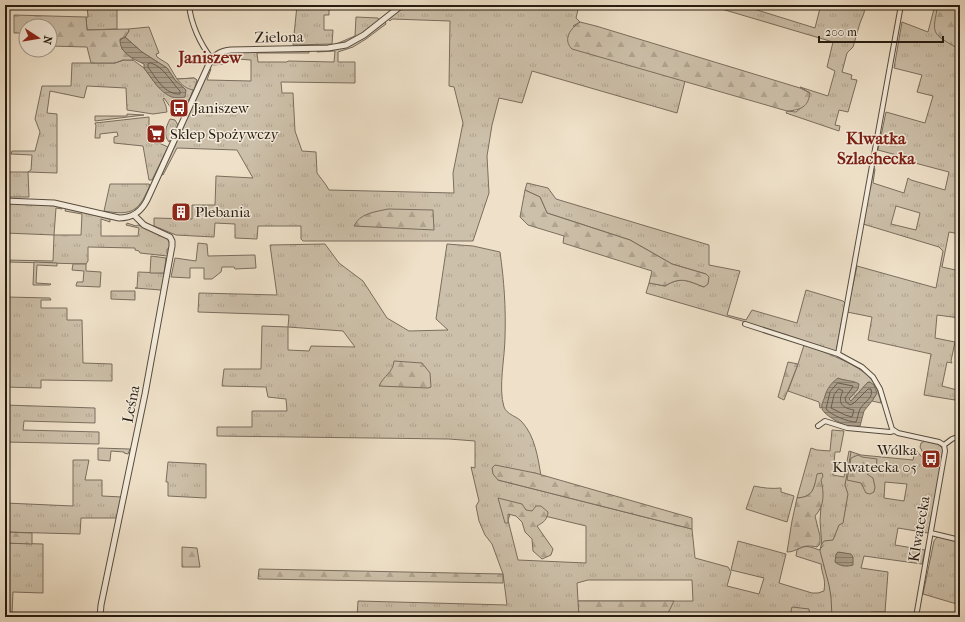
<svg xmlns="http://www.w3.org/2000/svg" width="965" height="622" viewBox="0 0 965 622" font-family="'IM FELL French Canon',serif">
	<defs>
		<pattern id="grass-tufts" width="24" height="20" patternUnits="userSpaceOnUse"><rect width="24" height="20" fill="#cdc0aa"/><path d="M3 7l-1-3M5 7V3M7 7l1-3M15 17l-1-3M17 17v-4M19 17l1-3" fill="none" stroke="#b0a491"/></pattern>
		<pattern id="forest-firs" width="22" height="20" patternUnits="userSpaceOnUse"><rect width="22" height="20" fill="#cdc0aa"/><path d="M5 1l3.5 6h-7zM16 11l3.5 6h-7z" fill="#b0a491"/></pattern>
		<pattern id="park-dots" width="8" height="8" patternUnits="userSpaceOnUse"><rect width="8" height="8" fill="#cdc0aa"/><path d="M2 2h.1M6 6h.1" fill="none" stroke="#b0a491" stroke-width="1.8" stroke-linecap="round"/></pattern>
		<pattern id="water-rules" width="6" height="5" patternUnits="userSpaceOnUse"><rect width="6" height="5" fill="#ab9e8a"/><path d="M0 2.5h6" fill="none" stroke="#8b806f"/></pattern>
	</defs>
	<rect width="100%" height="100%" fill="#efe1c9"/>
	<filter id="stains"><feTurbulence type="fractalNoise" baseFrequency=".005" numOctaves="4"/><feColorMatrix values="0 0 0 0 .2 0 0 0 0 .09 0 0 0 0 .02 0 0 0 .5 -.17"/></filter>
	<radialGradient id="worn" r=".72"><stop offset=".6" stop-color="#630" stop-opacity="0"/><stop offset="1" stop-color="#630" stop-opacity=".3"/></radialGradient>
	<path fill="url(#grass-tufts)" stroke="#7a6e5e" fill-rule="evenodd" d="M87 5H117V29L87 30 86 17H88Z
		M297 5H329V15H324V30H333L332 44 293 45Z
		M406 5 456 7 457 5H579L576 18 580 22 573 26 685 81 677 113 532 71 522 103 499 98 492 125 487 156 489 193 473 241H303L301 239V226H258L257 239 235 238V224L215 223 214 237 176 235 154 226V218L192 219V205H215L216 176 253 178 237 150 177 148 163 175 161 174 209 69H211L207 80 251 81V60L237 59 236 62 223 61V64L214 65 212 64 215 59 225 52 309 51V53H257L258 62H287L288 61 334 62 335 51 317 52V51C352 49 359 42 385 21L386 24 366 39 353 47 338 52V62H355V83L281 82 282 93H293L295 131 302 151 316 152 317 173 326 185 329 190 454 193 453 173 463 123 454 87 449 86 450 21 392 19 390 21 388 19Z
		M708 5H741L815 28 820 8 812 5 865 6 864 13 860 23 853 47 847 53 842 72 852 75 851 79 857 80 848 112 839 110 835 125 840 126 839 131 786 113 787 111 796 112 802 107 810 93 800 87 828 96 835 71 827 67 833 42Z
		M935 5H960V234L949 232 942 267 960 271V318L937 315 935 338 955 342 951 361 952 363 947 362 942 386 957 390 955 400 924 395 931 354 868 340 872 317 847 312 857 266 936 288 943 251 939 247 863 224 873 168 875 169 873 183 904 193 908 178 911 180 945 190 949 172 915 163V160L878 150 886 112 925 123 933 96 917 92 922 75 894 68 902 22 928 32ZM896 206 920 213 916 230 891 224Z
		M356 17 378 18 379 20C366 31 354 40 337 45L336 44 355 36Z
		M149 27 159 53 156 54 157 57 168 64 177 79 194 78 197 80 189 100 179 102 176 106 175 105 173 111 164 98 163 99 166 106 167 112 153 114 127 110 126 88 87 86 84 98 50 91 47 113 57 114V173L28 172 29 197H5V172H28L31 170 32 155 11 154 12 151H35L40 132 35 119 42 86H71L72 63H115L124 60H133L144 68 158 87 186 90 175 80 167 68 142 52 125 37 129 31 128 29Z
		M127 114 144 115 95 121V116H127Z
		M149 117V136L154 143 157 144 159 143 168 147 152 180H149L143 146 114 143V137L118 136 117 132 100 134V138H95L96 125 95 124V123Z
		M170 119 175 120 178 125 169 142C163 135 166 127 170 119Z
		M527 183 548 188 556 199 709 245V265L740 271 727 315 746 320 752 310 797 323 806 290 843 301 845 303 836 352 746 322 646 293 649 283 665 286C681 276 688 281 704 287L706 274 672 264 630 240 547 213 540 197 525 190Z
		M110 184H149L150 185C139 211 133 216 104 211Z
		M5 202 41 203 62 206V209L56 208 54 235H81L82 214 65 211 66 207 110 219V222L101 219V236H138L139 228 126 225 127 223 136 226 138 225C145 228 164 233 168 240 170 242 170 246 170 249H167V254L169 255 167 256 140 253 139 251 135 250V248L88 247V261L86 264 8 262 6 297 50 298 51 300H41V308H67V320H82L83 363 112 364V381L41 380V388L5 387V260L53 261 54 235 5 233Z
		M325 244 339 263 363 281 387 318 409 331 448 330 436 319 447 244 473 246 500 252C504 280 506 308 505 337 505 357 498 388 504 407 507 415 517 416 522 422 535 436 538 458 541 476L535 473 498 480 692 529 695 558 728 567 731 572 727 586 759 594 764 578 731 570 738 541 786 554 779 583 812 593H818L824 591C826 577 822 576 821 564L796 556 797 550C805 544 811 547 819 550L822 547 820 521 822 491 816 481C812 493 811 497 797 498L811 448 817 450 830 451 832 430 844 431 840 452H835L833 475 844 477 849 451 861 455 913 460 915 451H917L925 461 936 463 937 461 941 463V468L928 533 898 528 895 545 925 550 922 564 864 556 861 568 888 572 885 612H871V617H357L358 601 507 605 503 574 492 544 485 535 479 521 476 506 479 501 471 467 475 468V441L449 439 217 436V427H252V411H287L286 399 268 397 266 387 222 386 224 369H261L262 326 288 327 289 315 198 312 199 293 277 295 270 245ZM288 327 343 331 355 347 311 346 309 351 288 350ZM885 482 907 484 904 501 884 498ZM511 512 549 517 586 526V563L518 560 508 520ZM588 580H692L693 601H578L577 583Z
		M166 258H168L165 280 163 281 164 283 163 288 161 290 135 288H137L138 272 164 273Z
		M111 291H135V300L111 299Z
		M804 345C822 351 858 364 870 378 877 385 879 394 881 403L872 401 877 393 868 382 851 401 849 399 858 389 849 381 840 379 826 393 823 407 820 408 819 402 788 391 798 364Z
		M5 405 95 408V423L24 421 23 430 99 432V444L5 442Z
		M925 441 938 444 943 449 942 457 924 455 920 447 921 443Z
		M73 460H89L85 480H102V496L122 497 117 518H81L80 534 5 532V503L73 506Z
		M168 462 206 464V498L168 496V482H166Z
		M754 486C763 488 772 489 781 488V492L794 496 787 522 746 509Z
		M940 536 960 542V605L923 594 934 541 937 537Z
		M5 543 43 544V593L13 592 12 614H5Z"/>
	<path fill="url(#forest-firs)" stroke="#7a6e5e" d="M938 5H960V47L957 48C931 33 932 34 938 5Z
		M14 15 86 17 87 30 128 29 129 31 125 37 120 39 122 49 133 59V60H123L115 63H91L87 47 50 46V26H26V33H14Z
		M580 22 596 26 800 88 810 93C808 107 801 110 787 111L572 49C562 39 571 28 580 22Z
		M525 190 540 197 547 213 630 240 672 264 706 274 709 277 708 284 704 287C688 281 681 276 665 286L649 283 652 271 563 243 564 236 528 225 520 217Z
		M388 209 433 210 434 230 354 226C360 213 375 212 388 209Z
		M394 361 422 363 430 373 431 387 428 388 379 386C384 375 393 373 394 361Z
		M788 362 798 364 784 400 778 397Z
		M858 455 862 457 877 459 876 469 867 474 873 478 875 487 874 492 870 494 866 493 861 483 847 480 851 458Z
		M495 465 535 473 692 518V529L498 480 493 474 492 468Z
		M822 473 823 476 821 480C824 493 825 505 815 516L820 536V544L817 547C812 546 805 545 800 548 795 550 793 552 787 552L792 521 797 498C813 497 814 489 817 474Z
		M498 498 522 504 526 510 532 511 536 506H541L548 512C547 520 544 522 537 526L553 549 551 555 542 559 533 551 532 539 525 532 522 522 516 516 508 514V523H505Z
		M5 532 32 533V544L5 543Z
		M182 547 197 548 200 567H182Z
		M259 569 503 574V583L258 579Z
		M578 601H674L666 617H579Z
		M792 607 809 609 810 617H794L791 611Z
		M171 614 186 617H143Z"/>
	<path fill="url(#park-dots)" stroke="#7a6e5e" d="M194 78 197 80 194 90C186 89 182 85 177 79Z"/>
	<path fill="#cdc0aa" stroke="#7a6e5e" d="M198 243 207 244 208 256 255 255 256 268 235 269 234 267H222L221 272 212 279H204V268H190V278L171 277 175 258 196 261Z
		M151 256 166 258 164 273H150Z
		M34 262 57 263V266L37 265 36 283 51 284 50 285H33Z
		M73 264H86V271L101 272 100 287 76 286 77 282H83L84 271 72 270Z
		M98 448 130 449 128 454 124 453V452L111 451 110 461 98 460Z"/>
	<path fill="url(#water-rules)" stroke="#766a5a" d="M125 37 142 52 167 68 175 80 186 90 185 97C165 103 154 81 144 68V64C133 59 120 53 120 40Z
		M838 378C844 381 853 380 859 384L858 389 849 399 851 401 868 382H870L874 385 877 393 872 401 864 411 860 426C856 426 851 427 847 426 841 424 822 414 822 408 821 404 824 400 825 396 827 389 831 383 838 378Z
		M838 552 851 554 853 557V565C848 567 839 566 835 562L836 554Z"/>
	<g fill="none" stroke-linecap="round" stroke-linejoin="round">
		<path stroke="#685d4e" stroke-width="1" d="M151 63C164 67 171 82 180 91V94C165 95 156 78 148 67V64Z
			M838 383 853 386 852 388 845 398 846 402 850 405 854 403 868 389H871C874 398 864 402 860 409 858 413 858 418 856 422 848 422 831 415 826 409L830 392Z
			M839 389 843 391C837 403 842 408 854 410L852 417 845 415 831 408 834 395Z"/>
		<path stroke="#766a5a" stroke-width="1" d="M832 617 831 597 829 585 820 551 821 545 824 541 833 540 839 525 843 523 848 494 845 485 851 452"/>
		<defs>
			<path id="minor" d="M189 5C191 24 200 44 212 59
				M745 324 838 354 862 367 873 377 880 389 892 429 898 433 939 442 944 445
				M838 354 901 5
				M818 426 825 421 847 428 890 432 894 431
				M944 445 952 439 960 436
				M931 533 960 540
				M916 617 945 451 944 445"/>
			<path id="tertiary" d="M5 201 54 203 119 218C132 218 141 212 147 200L209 64C214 55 220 51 231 50L328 48 346 45 364 35 402 5
				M100 617 101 605 145 394 172 246V241L170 237 144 225 134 215"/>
		</defs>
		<use href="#minor" stroke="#584d3f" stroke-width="6"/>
		<use href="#tertiary" stroke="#584d3f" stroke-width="7"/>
		<use href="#minor" stroke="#f5ecdc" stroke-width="4"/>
		<use href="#tertiary" stroke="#f5ecdc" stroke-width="5"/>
	</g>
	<defs>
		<symbol id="bus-square" viewBox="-11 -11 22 22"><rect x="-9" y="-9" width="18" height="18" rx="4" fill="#8f2418" stroke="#f5ecdc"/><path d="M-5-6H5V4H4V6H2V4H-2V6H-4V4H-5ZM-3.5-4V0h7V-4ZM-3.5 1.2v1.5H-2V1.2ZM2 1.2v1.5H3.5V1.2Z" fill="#fff"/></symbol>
		<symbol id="supermarket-square" viewBox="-11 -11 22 22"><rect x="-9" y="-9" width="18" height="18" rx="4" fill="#8f2418" stroke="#f5ecdc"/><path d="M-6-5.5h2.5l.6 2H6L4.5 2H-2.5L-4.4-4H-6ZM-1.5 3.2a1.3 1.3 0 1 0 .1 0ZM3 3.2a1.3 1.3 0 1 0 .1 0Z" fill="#fff"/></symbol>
		<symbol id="building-square" viewBox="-11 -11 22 22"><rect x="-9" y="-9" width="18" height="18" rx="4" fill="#8f2418" stroke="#f5ecdc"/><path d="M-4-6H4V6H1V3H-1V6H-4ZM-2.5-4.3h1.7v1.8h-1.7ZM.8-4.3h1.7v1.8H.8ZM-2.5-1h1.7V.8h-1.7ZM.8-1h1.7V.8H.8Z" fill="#fff"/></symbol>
	</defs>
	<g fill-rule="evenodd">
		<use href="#bus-square" x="168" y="97" width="22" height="22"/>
		<use href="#supermarket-square" x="145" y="123" width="22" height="22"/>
		<use href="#building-square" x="170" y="201" width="22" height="22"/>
		<use href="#bus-square" x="920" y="448" width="22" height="22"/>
	</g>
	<g text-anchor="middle" stroke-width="3" stroke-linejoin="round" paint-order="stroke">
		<g font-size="15" fill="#261c11" stroke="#f5ecdc">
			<text transform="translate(279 37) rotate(-1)" y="5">Zielona</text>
			<text transform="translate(131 404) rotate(-79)" y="5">Leśna</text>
			<text transform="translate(919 529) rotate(-80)" y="5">Klwatecka</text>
		</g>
		<g font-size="15" fill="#261c11" stroke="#f5ecdc" text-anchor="start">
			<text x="193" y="113">Janiszew</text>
			<text x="170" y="139">Sklep Spożywczy</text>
			<text x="195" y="217">Plebania</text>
			<text x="917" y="455" text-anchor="end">Wólka<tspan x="917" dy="17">Klwatecka 05</tspan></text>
		</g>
		<g font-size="17" font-weight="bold" fill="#7a1f14" stroke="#f5ecdc">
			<text x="210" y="63">Janiszew</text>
			<text x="876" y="144">Klwatka<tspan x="876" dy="20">Szlachecka</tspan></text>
		</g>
	</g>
	<rect width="965" height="622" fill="none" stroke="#efe1c9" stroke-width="20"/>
	<rect x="6" y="6" width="953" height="610" fill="none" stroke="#261c11" stroke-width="2"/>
	<rect x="10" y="10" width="945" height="602" fill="none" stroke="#261c11"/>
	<g transform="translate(38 38) rotate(102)"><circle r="19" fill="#f5ecdc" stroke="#a2998b"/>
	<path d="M0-3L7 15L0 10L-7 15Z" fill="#8f2418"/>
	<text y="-6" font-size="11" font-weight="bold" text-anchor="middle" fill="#261c11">N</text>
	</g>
	<path d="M819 36v6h124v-6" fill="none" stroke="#261c11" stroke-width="2"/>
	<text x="825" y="36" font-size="12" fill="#261c11" stroke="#f5ecdc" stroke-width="3" paint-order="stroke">200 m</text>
	<rect width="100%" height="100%" filter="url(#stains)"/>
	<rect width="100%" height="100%" fill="url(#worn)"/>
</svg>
